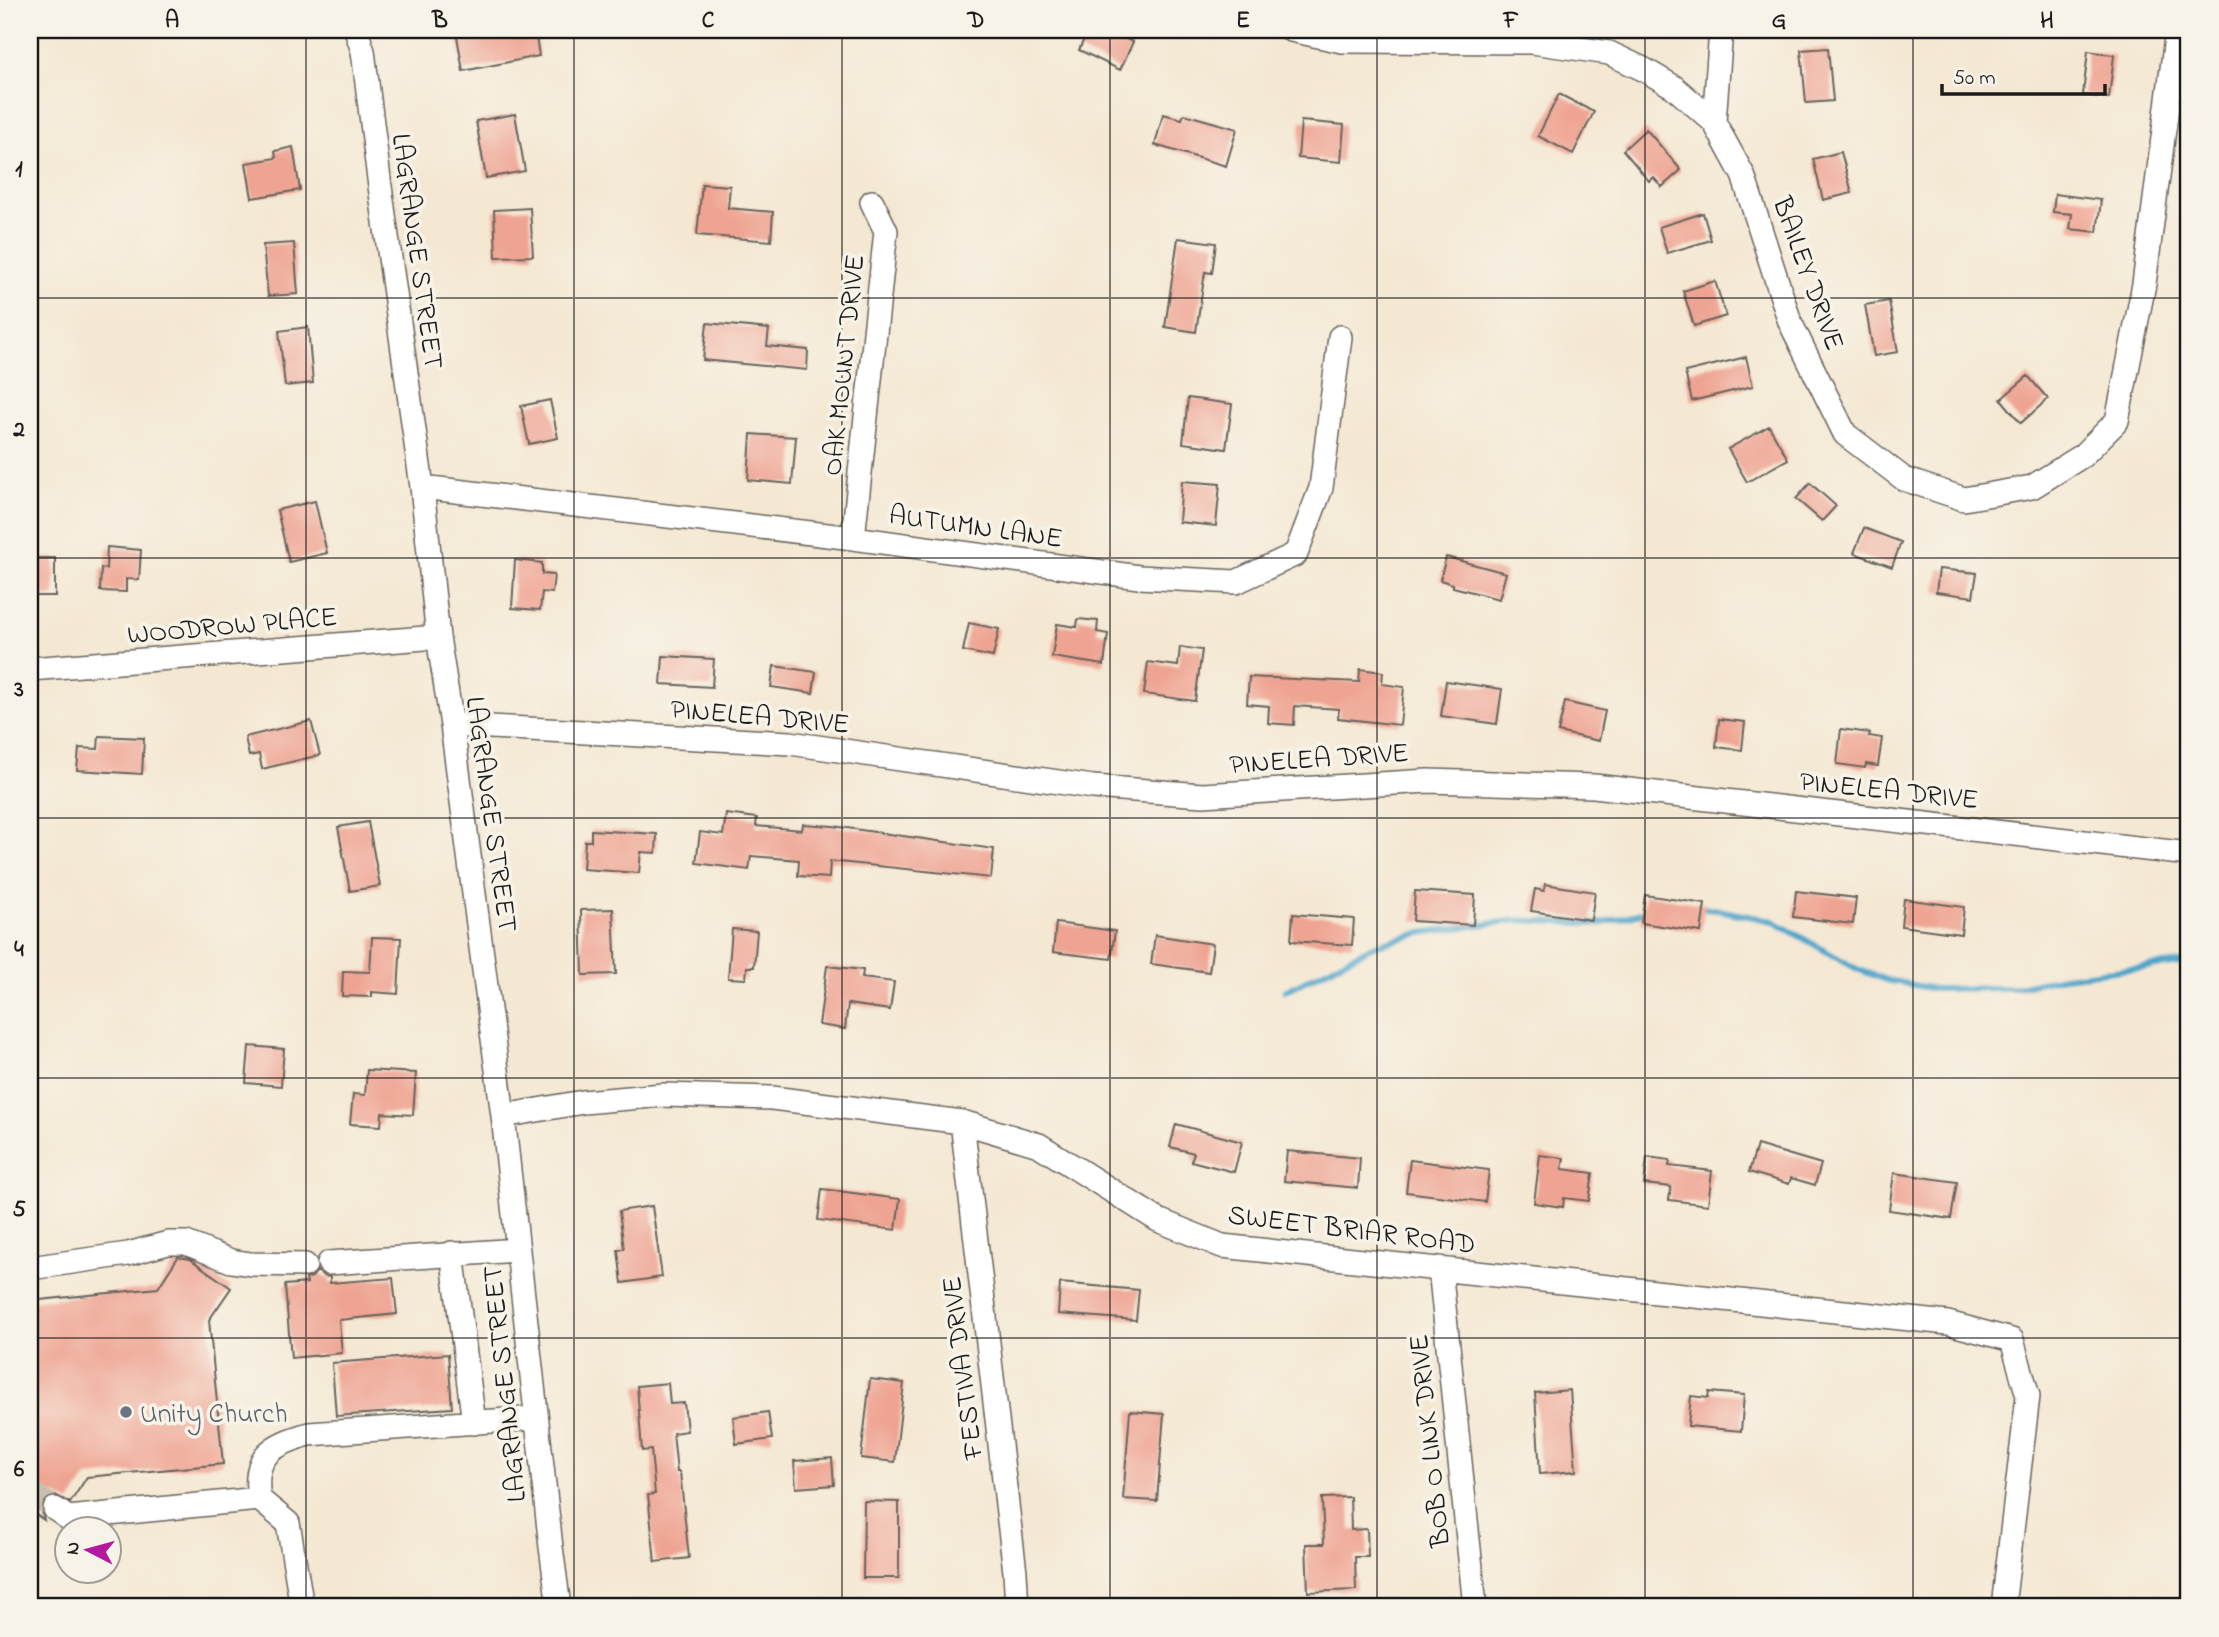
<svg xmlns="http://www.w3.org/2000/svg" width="2219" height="1637" viewBox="0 0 2219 1637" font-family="'Indie Flower',sans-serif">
	<rect width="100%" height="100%" fill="#f7f3e8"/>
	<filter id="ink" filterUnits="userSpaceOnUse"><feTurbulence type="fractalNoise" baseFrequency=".0143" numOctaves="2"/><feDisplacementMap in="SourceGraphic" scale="14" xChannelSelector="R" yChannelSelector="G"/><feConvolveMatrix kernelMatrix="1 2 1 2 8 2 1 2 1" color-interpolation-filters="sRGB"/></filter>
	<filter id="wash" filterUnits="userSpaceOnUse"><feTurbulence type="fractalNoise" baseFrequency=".00686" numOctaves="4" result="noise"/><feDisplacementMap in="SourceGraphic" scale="28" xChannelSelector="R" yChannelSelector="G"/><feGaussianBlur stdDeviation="1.57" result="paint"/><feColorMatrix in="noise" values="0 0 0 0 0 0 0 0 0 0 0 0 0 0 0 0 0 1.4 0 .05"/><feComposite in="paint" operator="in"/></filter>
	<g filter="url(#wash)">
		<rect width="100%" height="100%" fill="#f4e8d3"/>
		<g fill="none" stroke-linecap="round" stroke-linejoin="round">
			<path stroke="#4ea5ca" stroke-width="6" d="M1699 909 1709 908 1773 921 1857 969 1886 980 1934 989 2014 988 2063 977 2189 962
				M1285 991 1373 946 1420 933 1517 920 1598 924 1649 911"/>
		</g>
		<g id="blocks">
			<path fill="#efa493" d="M456 30H535L539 56 463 71Z
				M1088 30H1107L1133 42 1120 70 1079 50Z
				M1828 48 1833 101 1806 103 1801 50Z
				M2088 51 2114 55 2109 98 2083 95Z
				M1559 94 1594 112 1573 154 1538 136Z
				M515 114 525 171 486 178 476 121Z
				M1163 114 1182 119 1184 114 1237 129 1226 166 1155 145Z
				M1301 121 1344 125 1341 162 1298 158Z
				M1646 129 1681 170 1662 187 1653 177 1649 181 1623 150Z
				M293 147 300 190 252 198 246 163 276 158 275 151Z
				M1841 152 1852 193 1823 200 1813 159Z
				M702 184 730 186 728 208 773 212 771 241 697 235Z
				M2055 194 2101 200 2097 232 2070 229 2072 214 2053 212Z
				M530 208 533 256 496 257 494 210Z
				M1703 213 1711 240 1667 253 1659 227Z
				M1178 238 1216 243 1212 273 1205 272 1196 332 1165 327Z
				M294 243 298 294 268 296 263 245Z
				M1715 281 1726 316 1694 326 1683 291Z
				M1889 301 1898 352 1874 356 1865 305Z
				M707 323 769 329 767 346 808 350 807 370 703 360Z
				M308 327 313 383 285 386 279 331Z
				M1746 357 1753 386 1692 401 1685 372Z
				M2028 376 2048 399 2021 423 2001 399Z
				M1188 398 1232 404 1226 449 1183 443Z
				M550 400 558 438 529 444 521 406Z
				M1769 426 1788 459 1747 482 1728 449Z
				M751 434 796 437 792 484 748 480Z
				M1182 481 1220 484 1216 526 1179 522Z
				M1810 483 1836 506 1822 521 1796 499Z
				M315 501 327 553 289 562 277 510Z
				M1864 528 1901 542 1892 567 1854 553Z
				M107 547 141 550 139 580 126 579V592L100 591 101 568 106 569Z
				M1446 557 1506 573 1499 599 1453 587V584L1440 580Z
				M30 558H55V596H30Z
				M515 560 542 563V574L554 575 552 593 542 592 540 610 512 608Z
				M1939 569 1977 573 1973 597 1936 592Z
				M1078 619 1098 621 1097 632 1108 634 1104 665 1052 657 1057 624 1077 627Z
				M969 623 999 629 993 657 963 651Z
				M1180 647 1202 650 1195 701 1144 694 1148 662 1178 666Z
				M663 656 714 659 712 687 661 684Z
				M774 666 816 672 813 693 771 687Z
				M1360 669 1383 672 1382 684 1404 687 1400 725 1338 718 1339 709 1295 706 1294 725 1268 723 1269 706 1247 704 1249 677 1359 682Z
				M1446 681 1502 689 1497 724 1441 716Z
				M1565 702 1605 711 1599 741 1558 732Z
				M1719 719 1745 722 1742 750 1716 747Z
				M311 721 320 755 262 769 259 754 249 756 245 737Z
				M1841 729 1870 733 1869 736 1882 738 1878 766 1866 764 1865 768 1837 764Z
				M99 736 144 738 142 774 77 770 79 748 98 749Z
				M726 814 757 818 756 826 802 830 803 824 833 826 994 849 991 878 830 861 829 878 798 876 799 860 751 856 749 870 696 863 700 832 723 835Z
				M368 822 380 886 350 891 338 827Z
				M591 830 657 834 656 853 641 852 639 873 583 869 585 841H591Z
				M1545 884 1595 892 1591 920 1531 911 1535 889 1544 891Z
				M1415 891 1475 895 1473 925 1413 921Z
				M1796 891 1856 898 1853 924 1793 917Z
				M1645 895 1705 904 1701 932 1641 923Z
				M1904 899 1964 907 1961 934 1901 926Z
				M613 909 616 974 583 975 581 910Z
				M1293 914 1354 919 1352 945 1291 941Z
				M1056 923 1115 931 1111 959 1053 952Z
				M732 929 757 931 754 967H747L746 979 728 978Z
				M1155 935 1213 944 1209 972 1151 964Z
				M372 937 401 938 398 994 372 992V997L342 996 343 971 370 972Z
				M827 966 863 970 862 978 894 982 890 1010 848 1004 845 1029 819 1025Z
				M249 1046 284 1049 281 1086 246 1083Z
				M367 1070 416 1073 413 1115 382 1113 381 1126 350 1124 353 1094 365 1095Z
				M1176 1124 1242 1142 1234 1172 1191 1161 1194 1153 1170 1147Z
				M1757 1145 1821 1164 1815 1185 1791 1178 1789 1184 1749 1172Z
				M1287 1151 1360 1158 1358 1188 1284 1181Z
				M1540 1155 1564 1158 1562 1169 1593 1173 1589 1201 1564 1198 1563 1207 1534 1203Z
				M1647 1157 1670 1160 1669 1166 1712 1171 1708 1205 1669 1200 1671 1187 1644 1184Z
				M1410 1160 1489 1170 1485 1202 1406 1192Z
				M1894 1173 1957 1182 1951 1219 1889 1210Z
				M822 1189 900 1199 896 1230 818 1220Z
				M652 1206 662 1277 622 1283 618 1250 624 1249 619 1211Z
				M178 1257 190 1259 231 1288 209 1320 223 1464 87 1477 70 1503 55 1495 44 1501 41 1509 44 1520 30 1511V1454L36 1444 30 1380V1301L158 1288Z
				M317 1271 324 1276 330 1277V1283L393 1278 397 1314 339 1320 342 1353 291 1358 285 1285 307 1283 306 1279 312 1277Z
				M1060 1283 1139 1290 1136 1320 1058 1314Z
				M448 1354 452 1408 336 1416 332 1363Z
				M870 1379 904 1383 895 1462 861 1458Z
				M668 1383 670 1404 684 1403 687 1431 673 1433 677 1472H680L689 1558 655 1562 648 1495 655 1494 651 1450 642 1451 637 1386Z
				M1570 1390 1576 1471 1540 1474 1535 1393Z
				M1709 1392 1744 1395 1741 1431 1688 1426 1691 1396 1708 1398Z
				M1130 1411 1164 1414 1157 1501 1123 1499Z
				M768 1412 772 1439 736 1444 733 1417Z
				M832 1458 834 1485 796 1488 794 1461Z
				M1350 1497 1351 1530 1367 1529 1368 1557H1355L1356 1590 1308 1592 1306 1544H1324L1322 1498Z
				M864 1501 899 1502V1578H863Z"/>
		</g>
	</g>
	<g filter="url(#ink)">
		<use href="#blocks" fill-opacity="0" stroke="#68635c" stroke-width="2"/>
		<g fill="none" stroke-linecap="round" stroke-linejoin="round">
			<path stroke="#c9bfae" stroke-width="23" stroke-dasharray="23 11" stroke-linecap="butt" d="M30 1491 55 1509"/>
			<defs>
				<path id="minor" d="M356 30 363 51 379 179 422 487 438 637 452 725 503 1116 551 1547 559 1607
					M1291 30 1342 41 1532 42 1609 53 1643 69 1674 87 1714 122 1743 175 1790 322 1845 434 1904 479 1964 499 2032 487 2082 456 2117 421 2144 284 2177 30
					M1714 122 1721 30
					M422 487 853 538 1139 577 1236 582 1296 554 1321 488 1340 337
					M853 538 886 231 872 202
					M30 669 438 637
					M452 725 790 743 1093 787 1203 795 1428 781 1594 786 2189 854
					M503 1116 583 1102 663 1095 772 1098 962 1122 1039 1145 1158 1220 1222 1246 1948 1323 2012 1340 2028 1396 2003 1607
					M962 1122 1015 1572 1017 1607
					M452 1253 474 1423
					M329 1263 518 1250
					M30 1268 128 1254 168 1243H186L231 1261 251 1264 305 1265
					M1440 1268 1475 1607
					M55 1509 68 1518 259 1499
					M302 1607 288 1523 259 1499C252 1455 271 1445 309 1434L536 1418"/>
			</defs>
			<use href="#minor" stroke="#68635c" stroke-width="26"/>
			<use href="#minor" stroke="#fff" stroke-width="23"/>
		</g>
	</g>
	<path fill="none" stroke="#1c1c1c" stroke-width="2" stroke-opacity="0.55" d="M306 30V1607M574 30V1607M842 30V1607M1110 30V1607M1377 30V1607M1645 30V1607M1913 30V1607M30 298H2189M30 558H2189M30 818H2189M30 1078H2189M30 1338H2189"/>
	<circle fill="#6b7280" stroke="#f7f3e8" stroke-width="2.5" cx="126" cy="1412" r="7"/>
	<g text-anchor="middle" stroke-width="7" stroke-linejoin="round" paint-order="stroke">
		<g font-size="28" fill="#1c1c1c" stroke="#f7f3e8">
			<text transform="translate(419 251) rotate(82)" y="10">LAGRANGE STREET</text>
			<text transform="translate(1810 273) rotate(70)" y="10">BAILEY DRIVE</text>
			<text transform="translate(842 365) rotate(-84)" y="10">OAK MOUNT DRIVE</text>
			<text transform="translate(976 525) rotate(8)" y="10">AUTUMN LANE</text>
			<text transform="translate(232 624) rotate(-5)" y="10">WOODROW PLACE</text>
			<text transform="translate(760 715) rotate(5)" y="10">PINELEA DRIVE</text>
			<text transform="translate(1319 757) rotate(-4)" y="10">PINELEA DRIVE</text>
			<text transform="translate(1889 789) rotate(6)" y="10">PINELEA DRIVE</text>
			<text transform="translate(493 814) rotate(82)" y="10">LAGRANGE STREET</text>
			<text transform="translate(1352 1228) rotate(7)" y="10">SWEET BRIAR ROAD</text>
			<text transform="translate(961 1368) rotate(-97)" y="10">FESTIVA DRIVE</text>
			<text transform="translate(503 1384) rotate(-96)" y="10">LAGRANGE STREET</text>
			<text transform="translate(1428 1441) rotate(-96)" y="10">BOB O LINK DRIVE</text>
		</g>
		<g font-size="28" fill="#5b616d" stroke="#f7f3e8" text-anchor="start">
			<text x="140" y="1422">Unity Church</text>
		</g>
	</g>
	<rect width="2219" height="1637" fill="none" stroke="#f7f3e8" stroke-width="77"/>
	<g transform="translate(88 1550) rotate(276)"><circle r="33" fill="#f7f3e8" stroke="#9f9d96" stroke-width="2"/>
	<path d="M0-5L12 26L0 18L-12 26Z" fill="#b5179e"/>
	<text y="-10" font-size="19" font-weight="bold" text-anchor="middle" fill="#1c1c1c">N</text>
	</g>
	<path d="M1942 84v10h163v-10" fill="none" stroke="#1c1c1c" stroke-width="3.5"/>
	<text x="1953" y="84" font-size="21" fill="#1c1c1c" stroke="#f7f3e8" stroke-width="5" paint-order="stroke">50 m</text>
	<rect x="38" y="38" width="2142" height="1560" fill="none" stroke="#1c1c1c" stroke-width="2.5"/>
	<g font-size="23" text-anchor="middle" font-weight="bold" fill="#1c1c1c">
		<text x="172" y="27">A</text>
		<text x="440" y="27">B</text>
		<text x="708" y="27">C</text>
		<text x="976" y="27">D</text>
		<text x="1243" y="27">E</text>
		<text x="1511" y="27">F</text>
		<text x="1779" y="27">G</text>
		<text x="2047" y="27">H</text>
		<text x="19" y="176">1</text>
		<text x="19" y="436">2</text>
		<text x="19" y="696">3</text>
		<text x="19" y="956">4</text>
		<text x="19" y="1216">5</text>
		<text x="19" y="1476">6</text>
	</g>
</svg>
